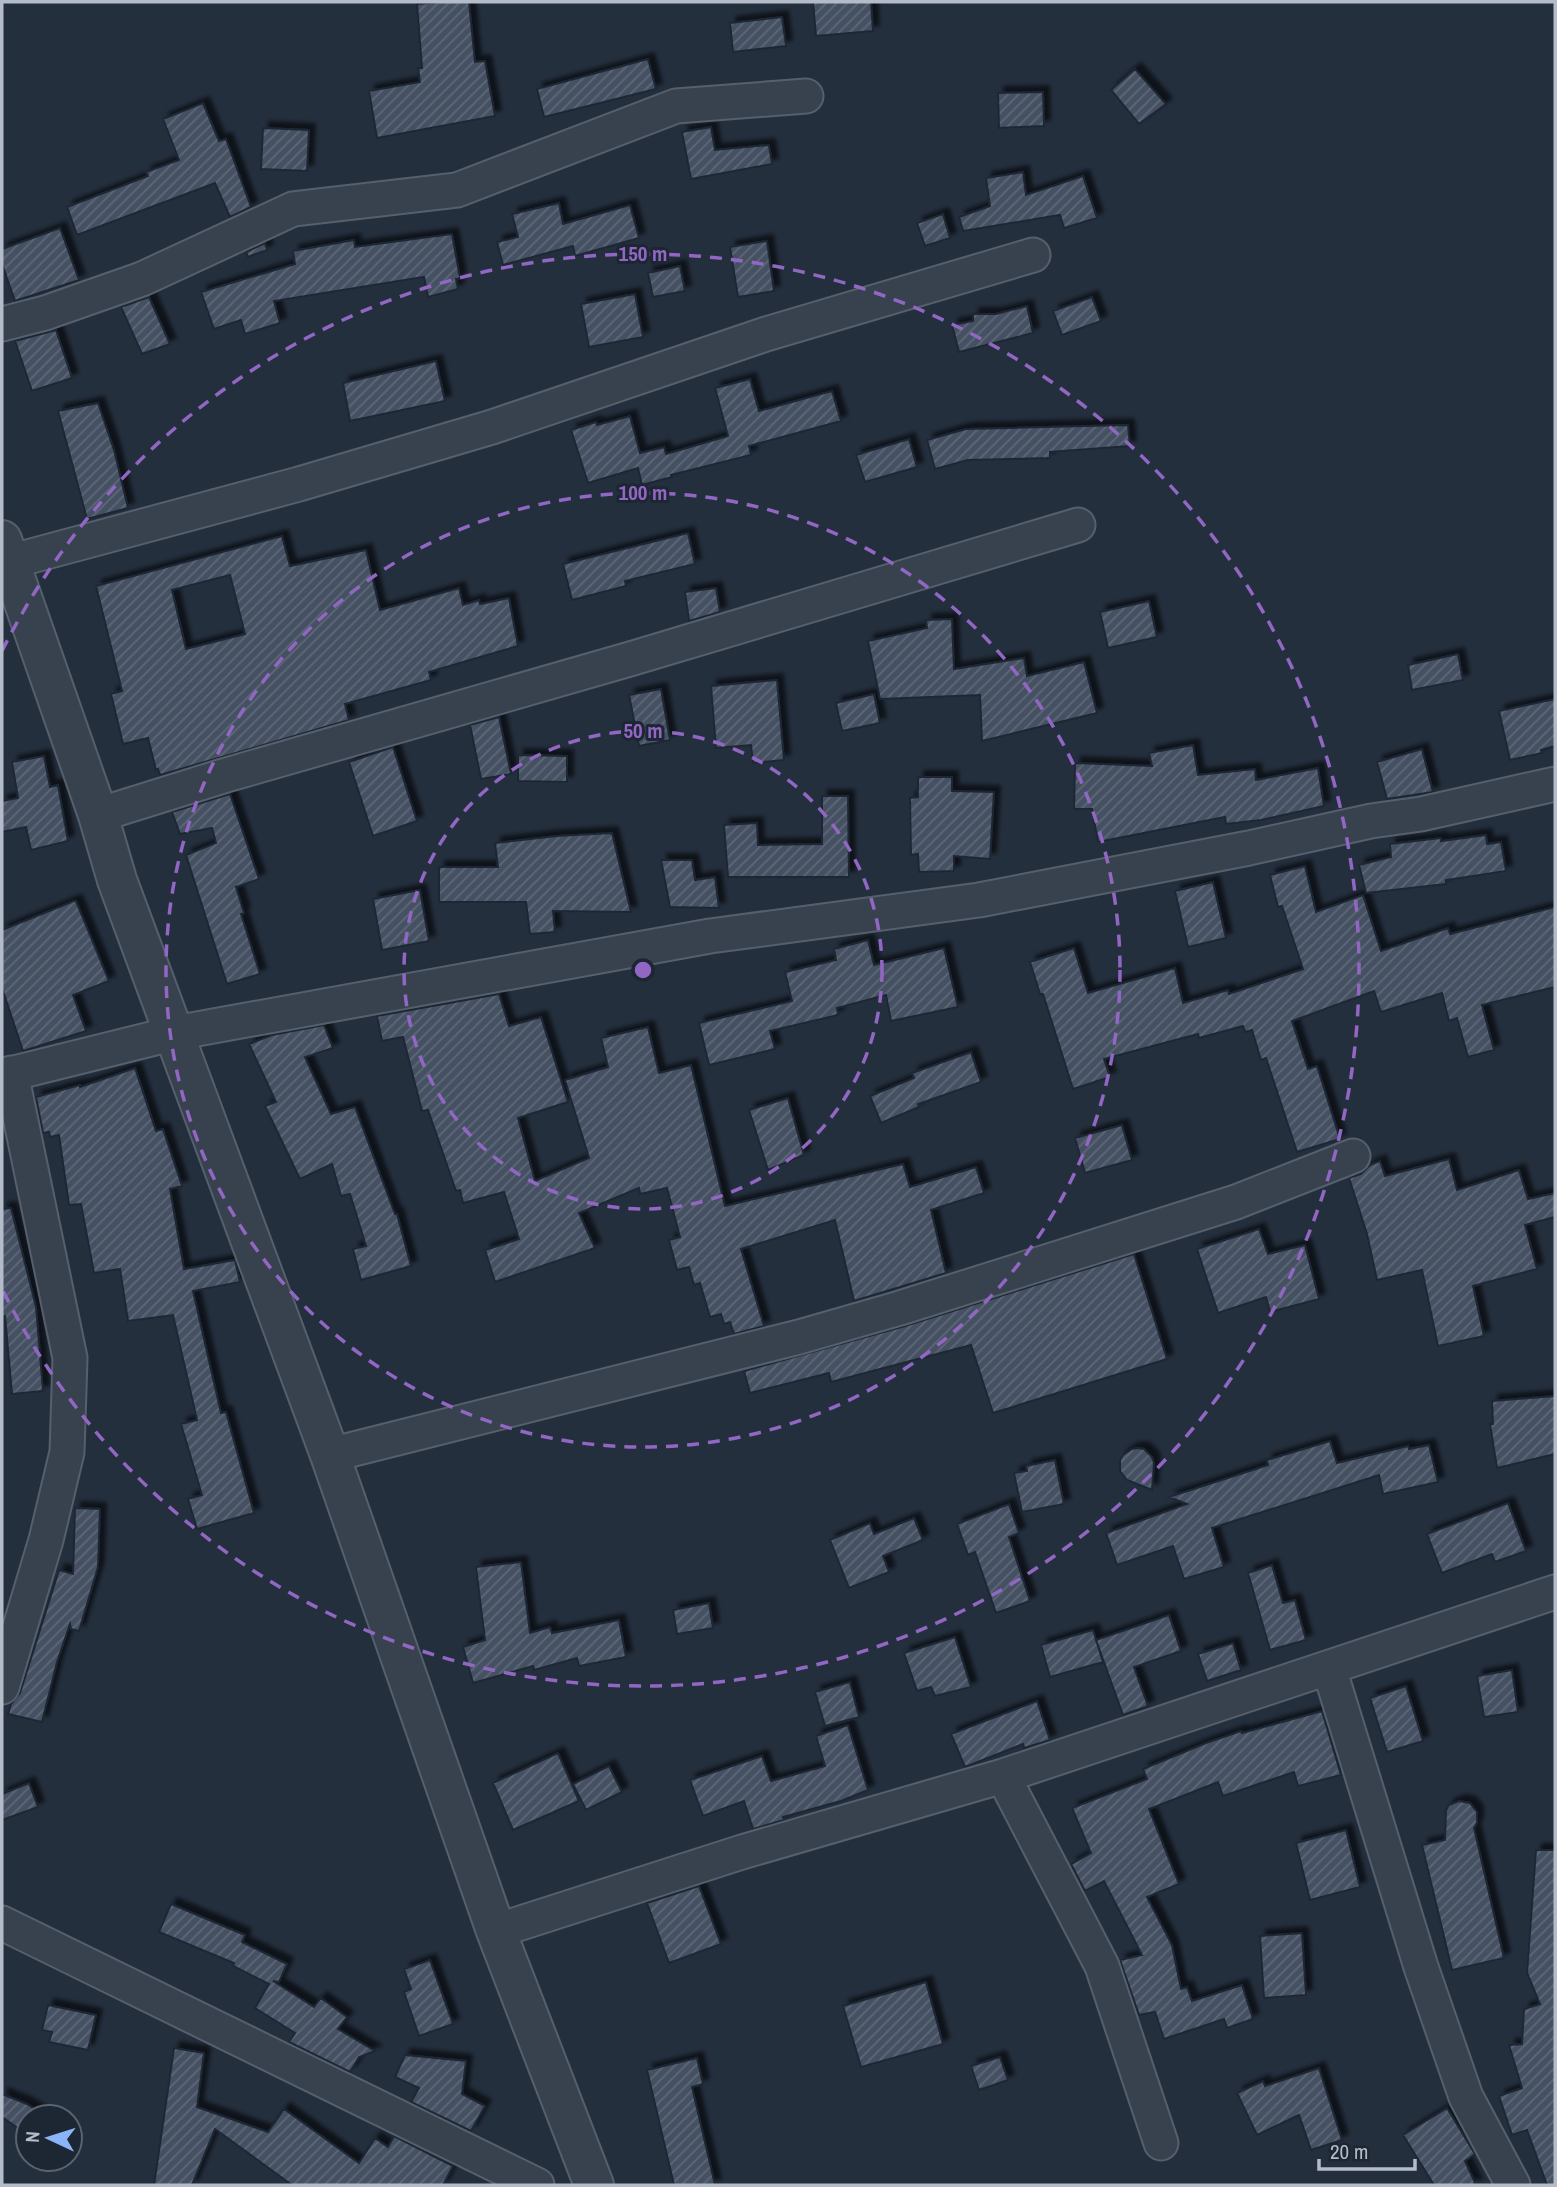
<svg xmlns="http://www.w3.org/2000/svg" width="1557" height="2187" viewBox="0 0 1557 2187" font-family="'Archivo Narrow',sans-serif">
	<defs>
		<pattern id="building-hatch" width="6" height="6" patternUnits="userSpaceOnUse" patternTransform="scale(1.75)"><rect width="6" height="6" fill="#455162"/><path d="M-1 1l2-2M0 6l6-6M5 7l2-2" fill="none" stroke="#5d6877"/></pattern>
		<filter id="shadow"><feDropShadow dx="6" dy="-6" stdDeviation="2" flood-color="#0009"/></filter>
	</defs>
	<rect width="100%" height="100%" fill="#242f3e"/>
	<path fill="url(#building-hatch)" stroke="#1f2835" stroke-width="2" fill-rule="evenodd" filter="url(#shadow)" d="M441 2H469L475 62 485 61 495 116 377 138 369 91 420 82 418 68H422L417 4Z
		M813 2H871L873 31 816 36Z
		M782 17 786 46 733 52 730 23Z
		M648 59 656 89 544 117 537 89Z
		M1135 69 1166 104 1139 124 1111 90Z
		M1043 92 1044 126 999 128 998 93Z
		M203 103 219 141 226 139 251 207 230 217 215 183 77 235 67 207 148 176 146 172 179 160 163 119Z
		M711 127 715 150 769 145 772 164 691 179 682 132Z
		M263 128 309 130 307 171 261 169Z
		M1023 172 1026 195 1083 176 1097 218 1064 228 1060 215 963 231 959 217 990 206 986 178Z
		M559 203 563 224 630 205 639 238 575 256 573 246 503 265 497 242 518 237 512 214Z
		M943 214 950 238 925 246 917 223Z
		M60 228 79 280 15 301 2 264V249Z
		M452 234 460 278 456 279 458 289 428 297 424 277 274 301 280 323 245 334 241 320 214 329 201 292 295 264 293 251 354 240 355 247Z
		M767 241 774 291 738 297 730 247Z
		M265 243 267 250 248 257 246 252Z
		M680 266 685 291 653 297 648 273Z
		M635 294 643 337 589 347 581 304Z
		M149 297 170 344 142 354 121 307Z
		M1092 297 1101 321 1062 335 1053 311Z
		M1027 306 1033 333 959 352 952 325 973 321V314H996Z
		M56 330 72 378 32 391 15 341Z
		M436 361 445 401 350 421 343 383Z
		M750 379 759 411 832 391 841 421 749 446 751 455 671 475 672 477 642 485 638 468 588 483 571 430 596 422 597 425 630 416 640 453 664 447 666 454 728 436 715 388Z
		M98 403 114 450 128 508 87 519 58 411Z
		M1128 425 1130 446 1050 452V458L968 460 935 469 927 440 966 429Z
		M909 439 917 467 865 482 856 455Z
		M688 533 695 564 625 581 626 586 572 600 563 564Z
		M282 536 290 566 366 550 380 610 459 588 463 605 479 600 480 604 509 598 518 646 429 672 431 680 345 704 349 720 160 775 158 769 156 770 148 738 123 744 111 694 122 691 96 586ZM230 575 245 634 186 649 172 590Z
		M716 588 720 612 689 621 685 592Z
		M1149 601 1157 637 1108 648 1100 612Z
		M952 619 954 669 1024 658 1027 676 1084 662 1097 713 982 741 980 695 880 699 868 641 927 628 926 620Z
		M1458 654 1463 680 1412 690 1408 665Z
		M777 680 784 760 753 763 751 745 716 748 711 686Z
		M661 689 670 740 639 746 629 695Z
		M874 694 880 723 842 731 836 703Z
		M1555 699V746L1541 750 1542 753 1510 760 1499 711Z
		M499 717 511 774 481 779 470 725Z
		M1193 745 1198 775 1255 769 1256 780 1318 768 1324 806 1261 820 1226 824 1225 817 1098 842 1092 809H1074L1075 763 1152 766 1149 753Z
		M393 747 417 821 373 836 349 762Z
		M1422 749 1433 792 1387 799 1377 762Z
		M518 755 567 756V782L518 781Z
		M44 756 50 787 58 785 68 841 31 850 26 827 2 832V801L18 798 12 762Z
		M918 777H952V791L994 792 990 859 954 856V871L919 872 918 854 911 855 910 798 918 797Z
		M230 794 259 879 236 887 244 913 241 914 260 974 227 984 186 855 216 843 212 828 180 834 172 812Z
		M822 796H848L849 877H728L724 825 757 823 758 845 822 844Z
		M612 833 631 912 553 911 555 932 530 934 526 902H439V867H498L495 843 557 836Z
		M1486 835 1487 844 1501 842 1506 871 1446 880V884L1366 893 1359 865 1391 857 1390 844 1441 838V841Z
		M661 860H692L695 880 715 877 719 908 670 907Z
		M1305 866 1316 912 1363 895 1381 951 1448 928 1450 934 1555 907V987L1482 1005 1494 1050 1468 1057 1457 1018 1449 1021 1442 993 1381 1012 1374 991 1292 1021 1308 1069 1317 1066 1340 1139 1297 1152 1266 1058 1261 1060 1252 1030 1245 1032 1243 1026 1199 1038 1198 1034 1104 1059 1110 1077 1073 1089 1043 994H1040L1030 962 1074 948 1088 993 1175 968 1183 1003 1228 990 1229 994 1303 969 1282 906 1278 907 1270 875Z
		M1213 882 1226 938 1188 947 1175 891Z
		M420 890 429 941 382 950 373 899Z
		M74 901H76L109 981 73 995 86 1031 23 1051 2 988V930Z
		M868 940 874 965 944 948 958 1007 891 1021 886 995 837 1008 838 1015 770 1031 775 1049 709 1065 699 1023 792 1001 785 972 836 960 834 949Z
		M499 994 509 1026 541 1017 568 1102 518 1118 535 1181 589 1158 565 1080 608 1067 601 1038 648 1027 659 1073 691 1065 725 1206 903 1164 910 1187 976 1167 984 1193 931 1210 946 1273 854 1301 835 1220 741 1249 764 1326 734 1334 730 1322 724 1324 721 1314 710 1317 700 1283 694 1285 689 1267 677 1270 669 1240 680 1237 667 1188 640 1194 639 1188 579 1213 595 1248 495 1282 485 1250 519 1239 504 1192 463 1203 460 1190 456 1191 428 1110 422 1111 403 1037 382 1041 377 1016Z
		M324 1025 333 1048 305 1057 331 1114 355 1107 395 1214H397L411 1266 361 1280 353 1249 366 1246 350 1194 341 1196 332 1164 300 1179 265 1106 276 1102 249 1044 272 1035Z
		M971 1052 981 1082 918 1104 919 1107 881 1123 870 1096 914 1078 912 1073Z
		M135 1068 156 1131 163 1129 182 1186 170 1189 184 1269 235 1260 240 1282 193 1291 221 1413 226 1412 254 1513 197 1529 188 1499 202 1495 181 1424 197 1420 173 1315 128 1321 120 1269 94 1273 81 1204 69 1205 59 1135 50 1137 49 1132 43 1133 36 1097 80 1085V1087Z
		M788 1098 804 1155 768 1170 749 1110Z
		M1122 1125 1132 1160 1085 1173 1075 1138Z
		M1449 1159 1457 1190 1519 1170 1528 1199 1555 1193V1217L1525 1225 1537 1269 1473 1286 1484 1336 1438 1346 1422 1270 1377 1280 1367 1234 1349 1178 1361 1174 1370 1165 1380 1161 1385 1176Z
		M11 1208 36 1307 43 1391 12 1394 5 1316 2 1317V1209Z
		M1259 1229 1268 1254 1305 1245 1319 1299 1270 1312 1266 1297 1218 1313 1197 1249Z
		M1134 1254 1167 1359 993 1413 971 1345 831 1382 829 1373 750 1393 744 1371 905 1326Z
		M1555 1396V1454L1497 1468 1490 1424H1493L1492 1401Z
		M1330 1441 1337 1463 1408 1446 1409 1449 1429 1445 1438 1482 1383 1494 1379 1475 1212 1528 1224 1567 1184 1579 1173 1546 1117 1565 1106 1533 1187 1504 1169 1497 1268 1465 1267 1460Z
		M1138 1448 1144 1449 1152 1457 1154 1463 1152 1490 1127 1480 1120 1471V1460L1123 1455 1132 1449Z
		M1055 1460 1064 1504 1022 1512 1014 1473 1027 1471 1026 1466Z
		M1508 1503 1526 1551 1495 1562 1492 1554 1442 1573 1427 1534Z
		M1009 1504 1019 1533 1009 1537 1030 1601 996 1613 975 1552 968 1555 957 1524Z
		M75 1508 100 1509 98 1567 79 1631 71 1629 70 1624 57 1662 42 1722 8 1714 11 1704 20 1693 59 1570 73 1574Z
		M914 1518 923 1540 883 1556 889 1572 849 1588 830 1540 870 1523 874 1534Z
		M521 1562 530 1633 550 1627 552 1633 619 1620 626 1657 579 1666 577 1658 534 1670 533 1666 473 1683 463 1647 485 1640 476 1567Z
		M1272 1565 1283 1603 1295 1600 1306 1640 1270 1650 1248 1573Z
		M709 1603 713 1628 677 1634 673 1610Z
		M1169 1615 1181 1651 1134 1667 1148 1706 1123 1715 1096 1640Z
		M1093 1630 1103 1662 1050 1677 1041 1645Z
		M955 1637 971 1687 935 1696 931 1687 917 1691 904 1653Z
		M1233 1643 1241 1670 1207 1681 1198 1654Z
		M1512 1670 1518 1712 1484 1717 1477 1676Z
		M850 1682 859 1717 825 1726 815 1692Z
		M1406 1686 1423 1741 1387 1752 1370 1698Z
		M1037 1701 1050 1740 1024 1748 1023 1744 965 1767 951 1734Z
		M1322 1711 1341 1775 1298 1786 1294 1772 1223 1796 1218 1782 1149 1809 1179 1884 1147 1897 1172 1945 1181 1989 1187 1987 1192 2001 1242 1985 1253 2019 1227 2028 1224 2019 1164 2039 1155 2012 1139 2015 1120 1960 1142 1955 1104 1881 1085 1891 1071 1864 1091 1853 1072 1808 1147 1779 1143 1769 1206 1743 1241 1731 1242 1733Z
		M848 1725 868 1790 841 1801 783 1817 784 1820 753 1829 744 1801 703 1816 690 1780 762 1756 771 1781 825 1766 816 1736Z
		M558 1753 579 1801 513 1830 493 1783Z
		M609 1766 622 1792 586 1810 573 1784Z
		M29 1783 38 1807 2 1820V1794Z
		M1459 1801 1470 1803 1477 1812V1823L1474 1828 1504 1958 1452 1970 1422 1845 1445 1840 1446 1810 1449 1805Z
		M1346 1830 1360 1887 1310 1900 1296 1843Z
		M1536 1850H1555V2185H1547L1527 2130 1512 2135 1499 2096 1522 2088 1509 2045 1522 2044 1524 2009 1540 2004 1527 1973Z
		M699 1886 721 1944 669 1963 647 1903Z
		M171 1904 245 1935 242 1942 287 1964 279 1982 273 1981 314 2007 321 1998 347 2017 338 2029 375 2051 359 2057 350 2072 289 2042 295 2033 255 2008 269 1984 233 1966 234 1963 159 1932Z
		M1302 1933 1306 1995 1264 1998 1260 1936Z
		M430 1960 453 2024 419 2036 404 1992 411 1989 404 1969Z
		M926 1982 943 2044 861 2067 843 2006Z
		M48 2005 96 2015 88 2050 49 2042 52 2032 42 2030Z
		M174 2048 204 2053 197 2107 268 2132 284 2109 359 2163 375 2138 388 2147 394 2136 453 2166 443 2185H292L215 2129 192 2185H154Z
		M405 2055 466 2061 462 2094 485 2106 471 2131 411 2102 419 2088 395 2077Z
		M1000 2057 1008 2080 979 2090 971 2066Z
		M697 2058 703 2084 692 2087 715 2185H674L647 2070Z
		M1319 2068 1342 2140 1311 2150 1299 2115 1257 2135 1237 2093 1263 2081 1265 2086Z
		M2 2094 27 2104 44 2115 42 2117H28V2135L2 2117Z
		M1447 2108 1475 2154 1465 2161 1476 2185H1434L1403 2135Z"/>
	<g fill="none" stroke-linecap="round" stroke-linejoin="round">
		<defs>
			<path id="minor" d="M2 324 45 313 142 279 293 209 457 190 676 106 806 96
				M9 562 299 484 492 427 766 334 1033 255
				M98 815 223 776 630 659 1078 525
				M2 1076 175 1033 710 936 979 900 1249 848 1371 821 1421 814 1555 784
				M330 1455 799 1337 900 1308 1236 1202 1353 1156
				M1329 1668 1421 1967 1466 2097 1513 2185
				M2 1687 46 1540 67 1452 70 1358 11 1073
				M1003 1776 1102 1966 1161 2143
				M2 1923 537 2185
				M496 1931 742 1852 1003 1776 1555 1592"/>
			<path id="tertiary" d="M2 540 98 815 117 880 330 1455 496 1931 594 2185"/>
		</defs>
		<use href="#minor" stroke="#565f6c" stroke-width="37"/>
		<use href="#tertiary" stroke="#565f6c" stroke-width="42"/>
		<use href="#minor" stroke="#38414e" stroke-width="33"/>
		<use href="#tertiary" stroke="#38414e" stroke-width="38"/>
	</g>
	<g fill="none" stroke="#9266c3" stroke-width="3.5" stroke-dasharray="12 9">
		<circle cx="643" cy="970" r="239"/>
		<circle cx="643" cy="970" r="477"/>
		<path d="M2 651A716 716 0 1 1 2 1289"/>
	</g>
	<circle cx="643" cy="970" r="10" fill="#9266c3" stroke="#1d2633" stroke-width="3.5"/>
	<g font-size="21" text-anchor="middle" font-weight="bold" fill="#9266c3" stroke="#1d2633" stroke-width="6" stroke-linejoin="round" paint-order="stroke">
		<text x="643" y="261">150 m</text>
		<text x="643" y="500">100 m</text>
		<text x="643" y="738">50 m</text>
	</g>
	<rect width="1557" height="2187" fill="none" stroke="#b4bcc9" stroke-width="7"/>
	<g transform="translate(49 2138) rotate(274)"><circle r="33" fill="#1d2633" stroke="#59626f" stroke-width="2"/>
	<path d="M0-5L12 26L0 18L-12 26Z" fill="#8ab4f8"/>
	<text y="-10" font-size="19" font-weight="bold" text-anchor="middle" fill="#b4bcc9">N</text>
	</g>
	<path d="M1319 2159v10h96v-10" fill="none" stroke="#b4bcc9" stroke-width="3.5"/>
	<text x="1330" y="2159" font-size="21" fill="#b4bcc9" stroke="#1d2633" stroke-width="5" paint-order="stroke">20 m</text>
</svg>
